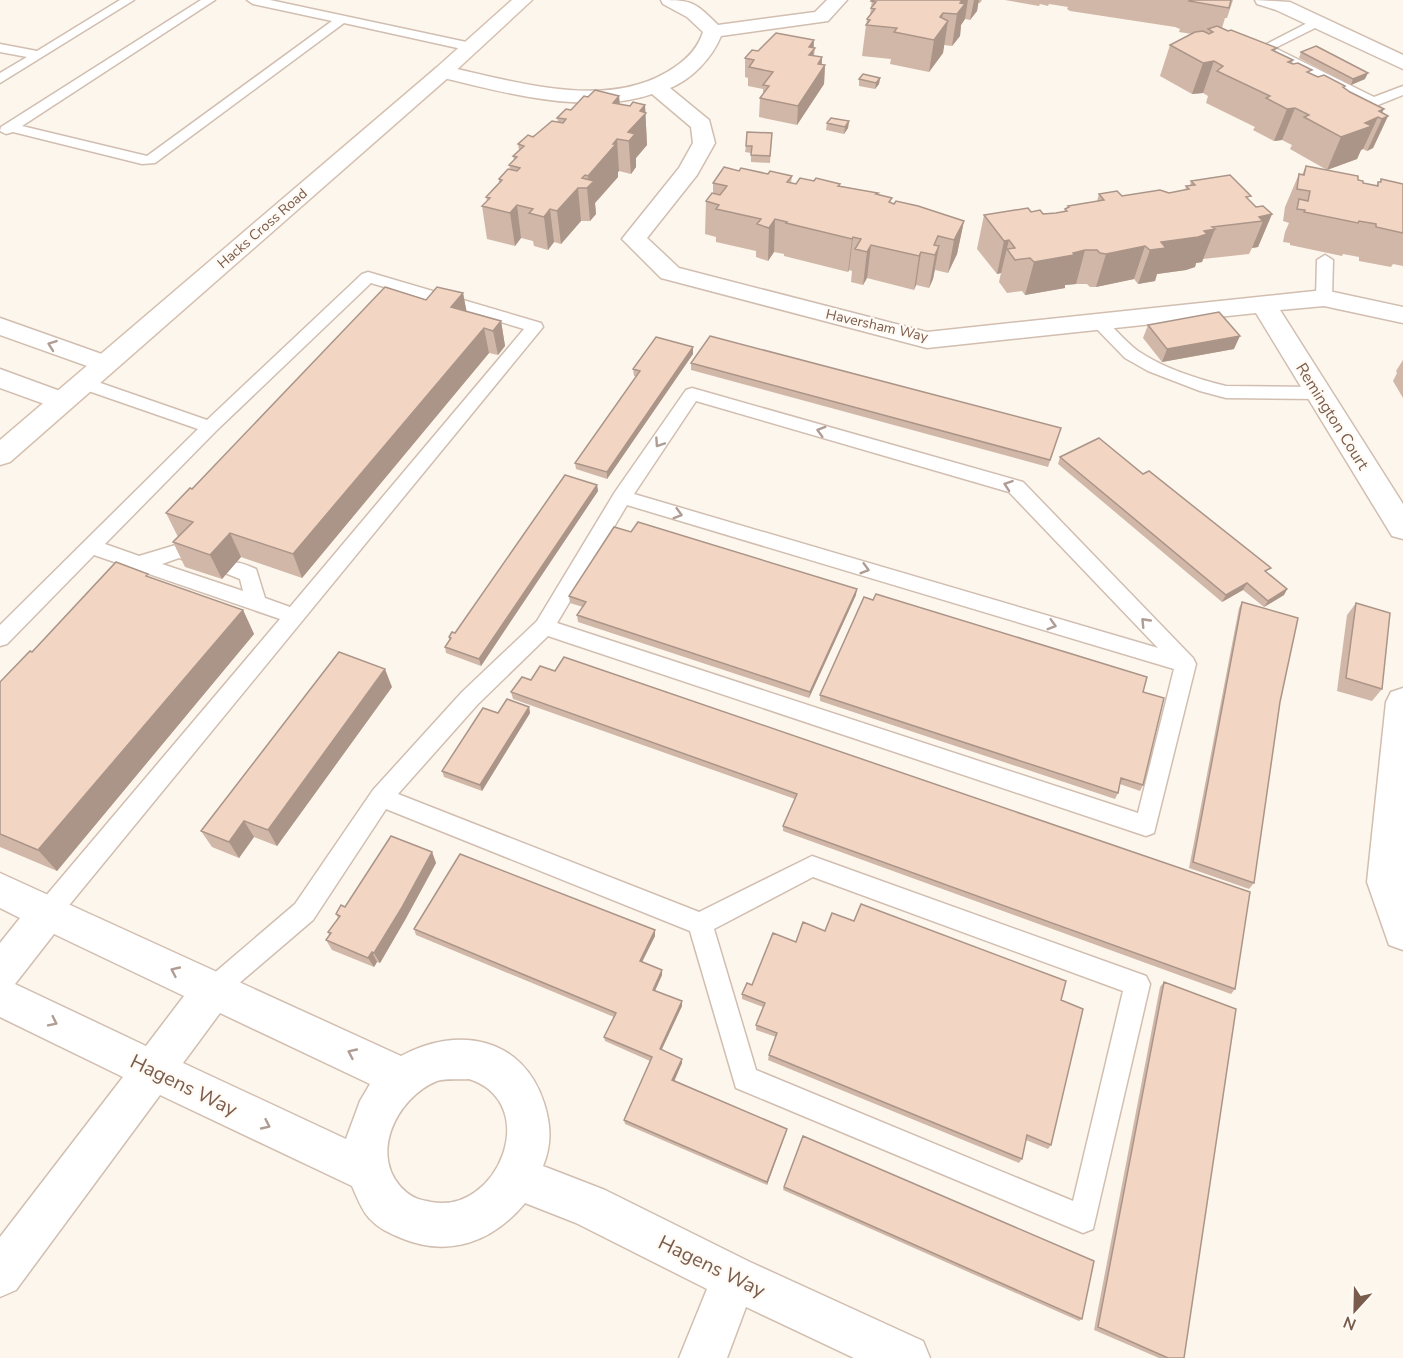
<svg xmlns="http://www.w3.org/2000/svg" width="1403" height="1358" viewBox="0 0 1403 1358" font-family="'Nunito Sans',sans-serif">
	<rect width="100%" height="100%" fill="#fdf6ec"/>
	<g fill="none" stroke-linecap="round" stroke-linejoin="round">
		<defs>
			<path id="service" d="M120 0H134L0 83V73L27 57 0 52V44L37 51Z
				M201 0H215L22 126 147 156 332 21 253 4 247 0H270L471 43 477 47 471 51 344 23 155 163 142 164 13 132 6 134 0 131 1 127Z
				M1317 18 1321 19V25L1275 48 1374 97 1403 86V95L1378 105H1368L1259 48Z
				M1325 255 1333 260 1332 298 1324 303 1316 298 1317 260Z
				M368 272 541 323 543 327 57 920 48 923 39 920 36 912 39 904 280 619 94 555 7 644 0 646V625L198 429 77 387 74 383 77 379H89L207 420 362 274ZM371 283 524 329 290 607 265 598 256 569C246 565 236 560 225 563L222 568 225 573 240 579 243 591 162 564 179 558 195 563 202 561 205 556 202 551 179 544 139 556 105 544 216 431Z
				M1098 317 1104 318C1115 329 1126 342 1138 351 1163 368 1197 379 1226 386L1319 387 1325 389 1328 393 1325 397 1319 399 1226 398 1200 391 1148 371 1125 358 1090 322Z
				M692 388 1023 482 1193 658 1196 664 1154 833 1146 836 548 636 478 704 398 794 699 912 812 856 1146 976 1150 984 1093 1229 1083 1233 736 1088 690 931 386 809 313 920 223 997 214 1001 205 997 201 989 205 981 295 904 373 790 462 692 537 621 615 492 686 390ZM696 401 1009 492 1158 648 634 494ZM627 505 1174 669 1138 813 557 623ZM813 877 1123 991 1073 1201 756 1070 714 929Z"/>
			<path id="minor" d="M661 0C692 0 695 2 718 25L815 12 827 0H847L828 21 721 36C712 58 692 79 670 88L709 120 715 143 697 175 647 238 679 268 927 332 1324 290 1403 307V323L1324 306 1280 310 1403 504V539L1392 536 1256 313 927 348 661 278 622 239 679 168 693 143 691 127 652 94C589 116 499 92 436 76L433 72 436 68 443 66C515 81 609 113 675 67 688 58 698 48 703 32L687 17 663 4Z
				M1255 0 1290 2 1403 55V69L1276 10 1257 4Z
				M0 318 113 358 117 364 113 370 104 372 0 335Z
				M0 369 71 395 75 401 71 407 61 410 0 388Z
				M1403 688V950L1389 945 1367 882 1386 702 1391 692Z
				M0 873 401 1056C458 1025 523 1037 544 1103 551 1125 552 1144 543 1166L605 1190 750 1262 923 1341 930 1358H854L746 1307 727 1358H679L707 1289 576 1223 525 1203C493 1242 449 1258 401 1238 389 1233 378 1228 369 1218 361 1209 357 1197 352 1186L160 1095 16 1290 0 1297V1237L123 1077 0 1017V943L20 918 0 908ZM54 934 184 996 146 1046 15 984ZM220 1013 370 1084 360 1101 346 1139 183 1063ZM469 1079C543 1103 498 1215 431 1202 422 1200 414 1199 406 1192 367 1159 395 1098 437 1081 447 1078 459 1080 469 1079Z"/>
			<path id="secondary" d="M512 0H532L450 76 10 462 0 465V440L436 68Z"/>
		</defs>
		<use href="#service" stroke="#d1beb0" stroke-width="3"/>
		<use href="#minor" stroke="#d1beb0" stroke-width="3"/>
		<use href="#secondary" stroke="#d6c0b0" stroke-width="3"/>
		<use href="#service" fill="#fff" fill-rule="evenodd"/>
		<use href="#minor" fill="#fff" fill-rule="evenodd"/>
		<use href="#secondary" fill="#fff" fill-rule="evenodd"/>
	</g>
	<path fill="#d1b7a8" d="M872 0H982L980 3H978L977 11 970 20 965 19 961 25 960 36 952 46 944 45 943 53 929 72 890 64 891 59 862 56 866 25 867 19 870 15Z
		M1005 0H1233L1227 18H1225L1222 28 1277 48 1275 51 1293 60 1292 64 1318 77 1344 88 1388 116 1373 148 1367 151 1363 149 1361 150 1357 159 1327 170 1290 149 1292 145 1282 140 1274 141 1253 130 1255 127 1206 103 1208 96 1203 93 1192 94 1160 76 1170 45 1192 34 1179 32 1180 29 1175 27 1070 11 1067 9 1068 7 1049 4 1048 6 1040 4 1039 6Z
		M815 48 814 56 822 57V64L825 65 824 84 797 125 759 117 760 98 763 94V89L748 86V78L745 77V58L758 51Z
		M1301 52 1365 79 1351 85 1299 58Z
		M880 78 879 84 875 89 859 86V79Z
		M619 96 620 104 630 106 645 105 647 145 636 158V167L631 174 619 171 618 172V177L595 203 596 214 590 221H581L561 244 554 242 548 250 534 246 533 241 521 238 515 246 487 239 482 206 487 201 486 197 499 183V179L510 169 509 165 514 160 513 156 519 150 518 144 558 122 557 118 571 110 588 97Z
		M849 121 848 128 844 134 826 130 827 123Z
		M772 133 770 163 751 162V153L745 152 746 146Z
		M1306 166 1358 180 1363 183 1376 186 1378 182H1380L1381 179 1403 184V266L1393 264 1391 267 1359 261V257L1343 254 1342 256 1290 245V243L1283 242 1285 232 1289 223 1283 221 1285 207 1299 174 1302 175Z
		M739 171 792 176 791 183 796 184 840 186 878 193 877 195 891 203 964 221 957 254 948 273 935 270 933 279 929 288 916 285 914 290 867 278 863 285 851 282 852 271 849 270 848 272 784 256V254L774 252 768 261 756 257V251L716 242V237L705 234 706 201 713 194V183Z
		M1191 181 1249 200 1256 207 1272 214 1258 247 1252 248 1249 254 1203 259 1202 262 1196 263 1195 267 1186 270 1157 274 1155 281 1138 284 1134 279 1096 287H1090L1087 284H1076L1065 285V288L1025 295 1022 291 1007 293 999 282 1001 273 997 274 977 249 984 215 1056 213 1064 212 1065 209 1068 208V206L1097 201 1099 194 1122 196 1169 193 1185 190 1186 186 1190 185Z
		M463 293 466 311 501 321 505 346 498 355 489 353 302 578 241 557 222 579 185 567 173 542 178 537 166 513 192 489 426 300Z
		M1148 325 1234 349 1162 362 1143 338Z
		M693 347V354L607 479 576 469 575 463 637 377 634 376 633 369Z
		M1403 360V398L1393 381 1397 373 1396 371Z
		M691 363 1061 428 1048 467 691 370Z
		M1060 457 1268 573 1287 589 1284 595 1264 607 1243 590 1222 602 1058 464Z
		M597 485 598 491 481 666 446 653 445 647 449 640V637L455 633Z
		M631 532 856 595 809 698 578 622 577 615 583 607 570 603 569 596Z
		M150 578 243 610 254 634 57 871 0 847V682L32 652Z
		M1242 602 1280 702 1254 883 1249 889 1189 868 1239 608Z
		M1356 603 1382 689 1372 701 1337 691 1347 615Z
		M540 666 1235 989 1231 994 783 831V826L795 799 513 699 511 692 531 680Z
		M392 687 277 846 254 837 239 858 212 847 201 831Z
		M1143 692V785L1140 791 1120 784 1118 793 1115 799 820 701V695Z
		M529 707 530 713 482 791 444 777 442 771 498 713Z
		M432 852 436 863 405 920 380 963 377 962 374 967 332 950 326 940 329 935 328 932 338 918 336 914Z
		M414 929 655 930V936L642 962 662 970V975L655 991 682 1006 662 1049 682 1063 674 1080 787 1129 767 1185 625 1124 624 1120 650 1061 605 1041 604 1037 614 1017 416 935Z
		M825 931 1061 1000 1051 1145 1048 1149 1026 1140 1022 1159 1019 1163 768 1060 769 1055 776 1037 756 1030V1025L763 1007 742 999V994L796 942Z
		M1164 982 1184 1358H1159L1094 1330 1160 987Z
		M784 1187 1082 1319 1079 1321 783 1190Z"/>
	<path fill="#aa9588" d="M962 0H968L965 19 961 25 960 36 952 46 957 14 960 3Z
		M974 0H979L977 11 970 20Z
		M943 13 940 32 948 21 943 53 929 72 934 40 940 17Z
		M814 40 813 66 808 73 809 47Z
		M822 57 821 72 825 65 824 84 797 125 798 106 818 64Z
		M1214 61 1203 93 1192 94 1203 63Z
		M1368 73 1365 79 1351 85 1353 79Z
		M880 78 879 84 875 89 876 83Z
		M619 96 621 128 613 103Z
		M645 105 647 145 636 158V167L631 174 628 132Z
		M1295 108 1282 140 1274 141 1287 109Z
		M1384 109 1379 118 1378 117 1363 149 1361 150 1357 159 1327 170 1341 137 1365 123 1379 111Z
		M1388 116 1373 148 1367 151 1382 119Z
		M849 121 848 128 844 134 845 127Z
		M617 139 619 171 618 172V177L595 203 596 214 590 221 587 188 589 186 588 176Z
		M578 188 581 221 561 244 557 211Z
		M517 205 521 238 515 246 510 213Z
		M550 209 554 242 548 250 544 217Z
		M1272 214 1258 247 1252 248 1263 221 1259 217Z
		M775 219 774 252 768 261 769 228Z
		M964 221 957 254 948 273 954 240Z
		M1215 229 1202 262 1196 263 1195 267 1186 270 1157 274 1155 281 1138 284 1150 250 1161 242Z
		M853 237 849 270 848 272 852 239Z
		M1009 240 1001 273 997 274 1004 241Z
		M871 245 867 278 863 285 867 252Z
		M939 246 933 279 929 288 935 255Z
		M1145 246 1134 279 1096 287 1106 254Z
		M1085 250 1076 284 1065 285V288L1025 295 1034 262Z
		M921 252 916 285 914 290 919 256Z
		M463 293 468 318 451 307Z
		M501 321 505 346 498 355 493 331Z
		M484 328 489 353 302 578 293 554Z
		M1240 336 1234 349 1162 362 1167 349Z
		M693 347V354L607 479V472Z
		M597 485 598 491 481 666 479 659Z
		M230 533 241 557 222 579 210 555Z
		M1247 583 1243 590 1222 602 1226 595Z
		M857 589 856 595 809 698 810 692Z
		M1287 589 1284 595 1264 607 1268 601Z
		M243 610 254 634 57 871 38 850Z
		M385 669 392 687 277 846 268 830Z
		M529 707 530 713 482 791 480 785Z
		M244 821 254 837 239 858 229 842Z
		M432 852 436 863 405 920 380 963 374 953Z
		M655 930V936L640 966V961Z
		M372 952 377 962 374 967 368 958Z
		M662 970V975L653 995V990Z
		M682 1001V1006L660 1053V1049Z
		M682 1059V1063L673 1084 672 1080Z
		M787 1129 786 1133 767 1185V1182Z"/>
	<path fill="#f3d5c3" stroke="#aa9588" stroke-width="1.5" d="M872 0H962L960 3 965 4 957 14 943 13 940 17 948 21 934 40 894 32 897 28 866 25 870 20 867 19 875 9 871 8 876 2 871 1Z
		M1190 0H1231L1229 8 1189 1Z
		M1217 26 1228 31 1231 30 1277 48 1272 50 1293 60 1288 62 1293 64 1298 63 1312 70 1307 72 1318 77 1324 75 1345 86 1343 87 1350 92 1384 109 1379 111 1388 116 1382 119 1378 117 1365 123 1372 126 1341 137 1304 117 1309 115 1295 108 1287 109 1266 98 1270 96 1217 71 1223 66 1214 61 1203 63 1170 45 1195 32 1203 31 1209 34 1213 32 1208 29Z
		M776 33 814 40 809 47 815 48 809 55 822 57 818 64 825 65 798 106 760 98 769 86 763 85 773 72 749 67 754 60 745 58 752 50 758 51Z
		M1316 46 1368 73 1353 79 1301 52Z
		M863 74 880 78 876 83 859 79Z
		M595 90 619 96 613 103 630 106 633 102 645 105 640 111 646 113 628 132 635 134 629 141 617 139 613 144H616L588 176 585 175 582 178 594 181 587 188H578L557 211 550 209 544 217 529 213 533 209 517 205 510 213 482 206 490 198 486 197 502 180 499 179 508 169 517 171 520 168 509 165 517 157 513 156 524 146 518 144 528 135 533 137 552 121 563 123 566 119 557 118 566 109 571 110 584 96 588 97Z
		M831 118 849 121 845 127 827 123Z
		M747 132 772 133 770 156 751 155 752 146H746Z
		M1306 166 1358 176V180L1363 181V183L1378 186V182H1381V179L1403 184V233L1376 227V224L1359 221 1358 223 1304 212 1305 210 1297 209 1299 199 1308 201 1310 191 1297 189 1299 174 1304 175Z
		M724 167 739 171 741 168 768 174 770 171 792 176 787 182 796 184 800 178 814 181 816 178 840 184 838 186 878 193 876 194 892 198 889 202 894 204 896 201 918 206 964 221 954 240 938 236 934 245 939 246 935 255 921 252 919 256 871 245 867 252 855 249 861 239 853 237 852 239 786 223 787 222 775 219 769 228 757 224 761 219 716 209 719 205 706 201 712 193 720 195 727 186 713 183Z
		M1230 175 1251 196 1246 197 1256 207 1263 206 1272 214 1259 217 1263 221 1212 227 1215 229 1204 231 1207 234 1198 237 1161 242 1166 248 1150 250 1145 246 1106 254 1100 253 1097 250H1085L1073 253 1074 255 1034 262 1030 258 1015 260 1007 249 1015 248 1009 240 1004 241 984 215 1028 208 1031 212 1040 210 1043 214 1056 213 1067 211 1065 209 1069 207 1068 206 1104 200 1099 194 1117 191 1122 196 1160 190 1169 193 1189 189 1186 186 1195 185 1191 181Z
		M385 287 426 300 437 287 463 293 451 307 501 321 493 331 484 328 293 554 230 533 210 555 173 542 193 522 166 513 190 488 192 489Z
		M1219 312 1240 336 1167 349 1148 325Z
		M710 336 1061 428 1050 460 691 363Z
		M656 337 693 347 607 472 575 463 640 371 633 369Z
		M1099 438 1143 474 1149 471 1271 568 1265 571 1287 589 1268 601 1247 583 1226 595 1060 457Z
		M565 475 597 485 479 659 445 647 451 638 449 637 452 632 455 633Z
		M638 522 857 589 810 692 577 615 586 602 569 596 614 527 631 532Z
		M116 562 148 574 146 576 243 610 38 850 0 834V682L30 651 32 652Z
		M876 594 1147 677 1143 692 1164 698 1143 785 1121 778 1118 793 820 695 864 597 873 600Z
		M1242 602 1298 618 1280 702 1254 883 1193 862Z
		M1356 603 1390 613 1382 689 1346 678Z
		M339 652 385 669 268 830 244 821 229 842 201 831Z
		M564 657 1250 892 1235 989 783 826 797 794 511 692 522 677 531 680 540 666 555 671Z
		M507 699 529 707 480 785 442 771 483 708 498 713Z
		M391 836 432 852 401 909 374 953 372 952 368 958 326 940 331 933 328 932 340 916 336 914 341 905 345 907Z
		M460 854 655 930 640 961 662 970 653 990 682 1001 660 1049 682 1059 672 1080 787 1129 767 1182 624 1120 652 1057 604 1037 616 1013 414 929Z
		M861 904 1066 981 1061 1000 1083 1009 1051 1145 1027 1135 1022 1159 769 1055 777 1033 756 1025 765 1003 742 994 747 983 752 985 773 933 796 942 803 922 825 931 832 913 854 921Z
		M1164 982 1236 1009 1184 1358H1168L1098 1327Z
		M803 1136 1094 1261 1082 1319 784 1187Z"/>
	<defs><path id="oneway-chevron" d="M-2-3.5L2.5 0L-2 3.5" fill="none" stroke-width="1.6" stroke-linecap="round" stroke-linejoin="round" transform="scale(1.5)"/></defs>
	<g stroke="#af9d94">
		<use href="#oneway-chevron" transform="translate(52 345) rotate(-160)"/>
		<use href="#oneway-chevron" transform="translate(821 431) rotate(-164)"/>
		<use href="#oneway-chevron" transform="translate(659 443) rotate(124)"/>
		<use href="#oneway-chevron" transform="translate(1008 485) rotate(-161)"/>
		<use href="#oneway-chevron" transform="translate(678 514) rotate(16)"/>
		<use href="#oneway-chevron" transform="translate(865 569) rotate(16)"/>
		<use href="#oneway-chevron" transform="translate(1145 622) rotate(-134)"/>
		<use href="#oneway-chevron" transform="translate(1052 625) rotate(16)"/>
		<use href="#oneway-chevron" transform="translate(175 971) rotate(-155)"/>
		<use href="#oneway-chevron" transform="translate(53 1022) rotate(26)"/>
		<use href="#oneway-chevron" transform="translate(352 1053) rotate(-155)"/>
		<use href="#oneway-chevron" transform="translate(266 1125) rotate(25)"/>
	</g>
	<g text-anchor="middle" stroke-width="4.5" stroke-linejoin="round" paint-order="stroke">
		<g font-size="14" fill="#7a5c4d" stroke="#fffaf3">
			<text transform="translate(262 228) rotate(-41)" y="5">Hacks Cross Road</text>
			<text transform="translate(877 325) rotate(13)" y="5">Haversham Way</text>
		</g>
		<g font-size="16" fill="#7a5c4d" stroke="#fffaf3">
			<text transform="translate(1333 416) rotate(58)" y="6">Remington Court</text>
		</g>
		<g font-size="20" fill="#7a5c4d" stroke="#fffaf3">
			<text transform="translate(184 1085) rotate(26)" y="7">Hagens Way</text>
			<text transform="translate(712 1266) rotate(26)" y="7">Hagens Way</text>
		</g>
	</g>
	<g transform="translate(1355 1310) rotate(202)" stroke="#fffaf3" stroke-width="4.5" paint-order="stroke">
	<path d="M0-4.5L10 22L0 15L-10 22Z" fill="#7a5c4d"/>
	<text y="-9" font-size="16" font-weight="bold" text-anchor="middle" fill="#7a5c4d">N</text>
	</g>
</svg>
